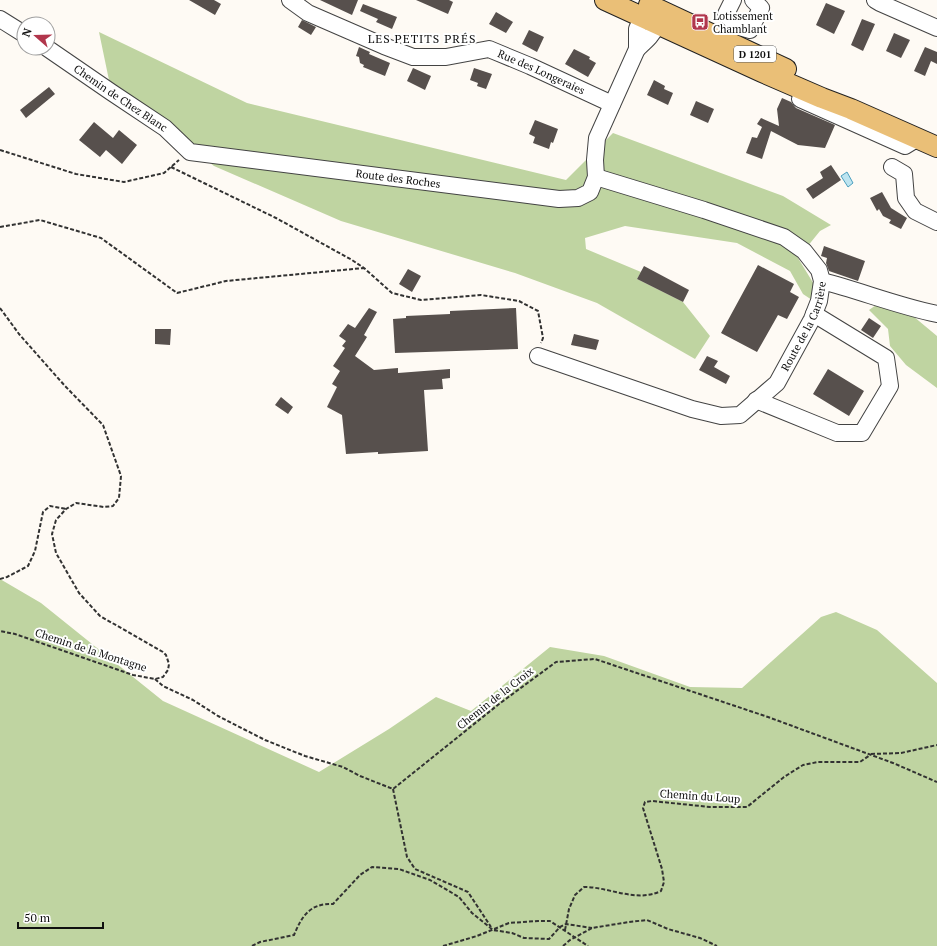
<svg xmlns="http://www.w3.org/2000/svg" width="937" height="946" viewBox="0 0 937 946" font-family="'PT Serif',serif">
	<rect width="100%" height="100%" fill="#fefaf4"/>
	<path fill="#bfd4a1" d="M99 32 247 103 566 180 613 133 783 196 831 225 820 231 798 258 815 286 812 300 803 294 790 271 737 243 625 226 585 238 586 249 641 272 637 279 683 302 710 336 695 359 597 303 515 273 341 221 214 166 110 85Z
		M889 296 937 336V388L906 365 890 346 888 329 869 310Z
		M0 579 41 603 163 701 319 772 389 729 436 697 471 711 550 647 604 656 690 687 742 688 821 617 836 612 877 630 937 683V946H0Z"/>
	<path fill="#bde4f0" stroke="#4ca0bf" d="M847 172 853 183 848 187 841 176Z"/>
	<path fill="#57504d" d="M189 0H214L221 4 215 15Z
		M320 0H358L352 15Z
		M416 0H449L453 2 448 14Z
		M826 3 845 11 834 34 816 25Z
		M363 4 397 17 392 29 376 22 378 19 360 11Z
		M496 12 513 22 506 33 489 24Z
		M862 19 875 24 863 51 851 45Z
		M302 20 316 27 311 35 298 27Z
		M529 30 544 37 537 52 522 44Z
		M894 33 910 40 901 58 886 51Z
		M359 47 370 52 369 54 390 63 385 76 363 67 364 65 360 63 359 57 356 56Z
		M925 47 937 52V64L931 61 925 76 914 71Z
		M574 49 590 57 589 59 596 63 588 77 565 64Z
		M413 68 431 76 425 90 407 81Z
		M474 68 492 74 486 89 477 86 478 83 470 80Z
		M654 80 665 86 664 89 673 93 668 105 647 95Z
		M49 87 55 94 26 118 20 110Z
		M782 98 791 102 796 108 835 125 825 148 798 145 771 131 762 159 746 153 752 137 757 138 762 127 757 124 761 118 779 126 777 109Z
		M696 101 714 109 708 123 690 115Z
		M535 120 558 129 553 143 551 142 549 149 533 143 535 137 529 134Z
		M94 122 113 138 119 130 137 145 122 164 106 150 100 157 79 140Z
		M831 165 841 180 813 199 806 189 823 178 820 172Z
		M882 192 891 208 907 218 901 229 889 223 891 220 883 216 879 209 877 211 870 198Z
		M824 246 865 261 858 281 829 271 826 263 827 258 821 256Z
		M758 265 794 284 790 292 799 297 787 319 778 315 757 352 721 333Z
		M644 266 689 290 683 302 637 279Z
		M408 269 421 276 412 292 399 284Z
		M369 308 377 312 364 335 367 337 355 356 374 370 398 368V373L450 369V378L442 379 443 389 424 390 428 451 378 454V452L346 454 342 415 327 407 337 387 332 384 340 371 333 366 345 348 342 346 346 341 339 336 348 324 355 328Z
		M516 308 518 349 395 353 393 319 406 318V316L450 314V311Z
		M869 318 881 326 873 338 861 330Z
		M155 329H171L170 345 155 344Z
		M574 334 599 340 596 350 571 345Z
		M707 356 718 361 714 367 730 376 726 384 699 370Z
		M828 369 864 391 849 416 813 394Z
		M281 397 293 407 288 414 275 405Z"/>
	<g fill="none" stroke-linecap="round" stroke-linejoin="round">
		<defs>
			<g id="minor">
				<path id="s1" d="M290 0 308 13 384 46 413 57H446L489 49 530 66 612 104"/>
				<path d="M733 0 726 14 736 26 750 30 761 8 753 0"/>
				<path d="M875 0 880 3 937 28"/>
				<path d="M0 19 24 34"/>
				<path id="s2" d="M47 48 111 92 165 128 190 152 559 199 578 198 590 192 596 177 595 160 597 138 637 49V29L642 17"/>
				<path d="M637 49C647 40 652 36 658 24L652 15"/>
				<path d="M800 99 905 146 918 138"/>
				<path d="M892 167 904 174 906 198 915 211 937 222"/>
				<path d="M822 281C861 291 898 306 937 314"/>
				<path id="s3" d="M538 356 692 409 721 416 740 415 777 383 812 319 819 301 822 281 819 270 804 251 784 237 704 210 596 177"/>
				<path d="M756 400 837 433H862L890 386 886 358 814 314"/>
			</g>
			<path id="major" d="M605 0 762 72 822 98 851 109 937 147
				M649 5 786 69"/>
		</defs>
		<use href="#minor" stroke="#434343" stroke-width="18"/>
		<use href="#major" stroke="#212121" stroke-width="22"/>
		<path stroke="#323232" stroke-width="2" stroke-dasharray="4 2" stroke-linecap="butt" d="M0 150 76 174 124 182 164 173 179 160
			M171 167 276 218 352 260 364 268 392 293 421 300 481 295 519 301 538 311 543 338 541 343
			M0 227 40 220 101 238 177 293 226 281 364 268
			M0 308 19 334 65 386 103 425 121 476 119 498 113 506 104 507 76 503 66 509 56 520 52 534 56 553 79 593 100 616 163 652 166 655 169 664 168 670 163 677 155 679 133 675 15 634 0 631
			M0 579 7 577 28 566 35 551 43 512 50 506 66 509
			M155 679 163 686 193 700 218 716 265 740 305 756 343 767 360 776 393 789 499 704 556 662 595 659 768 717 893 763 937 782
			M871 754 901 753 937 745
			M393 789 407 857 415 869 468 892 491 927
			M565 930 569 909 575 895 584 887C610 887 636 903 661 891L664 882 662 869 643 808 645 802 652 801 710 807H747L784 777 803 765 818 762H860L870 755
			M252 946 260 942 294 935C302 916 310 903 333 904L360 875 372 867 399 869 430 880 459 897 472 913 493 930 512 933 524 938 549 939 560 927 566 924 592 928
			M443 946 477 936 509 923 538 921H550L588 946
			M563 946 570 940 592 928 629 922 647 920 668 929 700 938 717 946"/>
		<use href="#minor" stroke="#fff" stroke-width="16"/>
		<use href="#major" stroke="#eabf77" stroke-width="20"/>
	</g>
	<defs>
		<symbol id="bus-square" viewBox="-11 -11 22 22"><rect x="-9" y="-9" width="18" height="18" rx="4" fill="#b1364c" stroke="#fff"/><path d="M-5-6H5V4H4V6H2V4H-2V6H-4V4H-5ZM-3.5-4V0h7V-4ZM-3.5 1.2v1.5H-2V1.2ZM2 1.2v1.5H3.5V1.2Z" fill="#fff"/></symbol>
	</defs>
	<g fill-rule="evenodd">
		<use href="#bus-square" x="690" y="12" width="20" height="20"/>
	</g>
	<g text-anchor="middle" stroke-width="4" stroke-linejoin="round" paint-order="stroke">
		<rect fill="#fff" stroke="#585858" stroke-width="1" x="734" y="46" width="42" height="16" rx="3"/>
		<g font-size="10" font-weight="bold" fill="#101010">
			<text x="755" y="58">D 1201</text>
		</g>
		<g font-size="11" fill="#101010" stroke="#fff" text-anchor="start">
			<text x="713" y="20">Lotissement<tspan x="713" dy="13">Chamblant</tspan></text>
		</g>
		<g font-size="11" fill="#101010" stroke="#fff">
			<text dy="4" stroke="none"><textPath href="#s1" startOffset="270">Rue des Longeraies</textPath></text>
			<text dy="4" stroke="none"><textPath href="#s2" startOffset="89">Chemin de Chez Blanc</textPath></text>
			<text dy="4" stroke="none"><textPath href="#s2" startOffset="387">Route des Roches</textPath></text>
			<text dy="4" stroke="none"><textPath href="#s3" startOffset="324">Route de la Carrière</textPath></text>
			<text transform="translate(91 650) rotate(18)" y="4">Chemin de la Montagne</text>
			<text transform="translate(495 698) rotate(-38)" y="4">Chemin de la Croix</text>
			<text transform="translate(700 796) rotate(4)" y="4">Chemin du Loup</text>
		</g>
		<g font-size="12" letter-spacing="1" fill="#101010" stroke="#fff">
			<text x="422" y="43">LES PETITS PRÉS</text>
		</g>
	</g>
	<g transform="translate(36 36) rotate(290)"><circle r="19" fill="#ffffff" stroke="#9f9f9f"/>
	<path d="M0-3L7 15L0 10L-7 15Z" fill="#b1364c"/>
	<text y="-6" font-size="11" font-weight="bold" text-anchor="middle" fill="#101010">N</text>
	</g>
	<path d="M18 922v6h85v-6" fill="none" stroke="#101010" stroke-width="2"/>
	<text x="24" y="922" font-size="12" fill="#101010" stroke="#ffffff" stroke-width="3" paint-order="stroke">50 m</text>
</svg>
